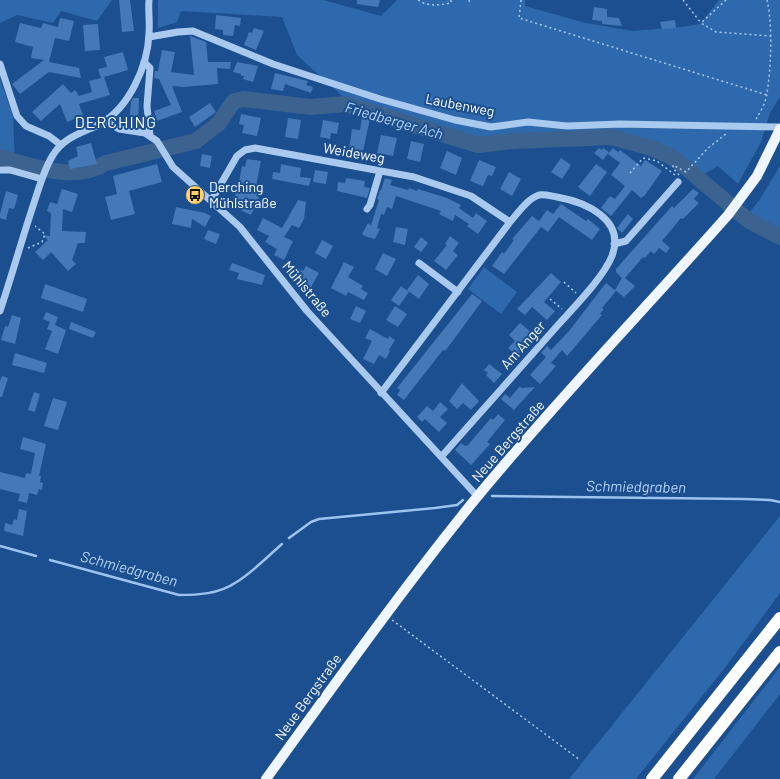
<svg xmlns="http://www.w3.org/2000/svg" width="780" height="779" viewBox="0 0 780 779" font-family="Barlow,sans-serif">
	<rect width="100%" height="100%" fill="#1b4f8f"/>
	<path fill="#2e69ad" d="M0 0H112L97 21 61 11 53 23 17 15 0 23Z
		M158 0H323L381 16 397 0H525V6L586 23 633 31 682 27 700 24 719 0H780V97L770 113 761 142 738 184 718 166 702 175 683 159 669 150 609 133 478 141 354 107 297 55 282 17 181 11 177 22 158 28Z
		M0 79 13 116 15 166 0 161Z
		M780 166V231L747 216 760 199Z
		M484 267 517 292 501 314 468 289Z
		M780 516V593L727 665 636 779H569Z
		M780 667V694L714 779H693Z"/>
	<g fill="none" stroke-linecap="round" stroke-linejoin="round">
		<path stroke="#9cc4f0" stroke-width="2.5" d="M492 496 744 499 770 500 780 502
			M289 538 311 522 319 519 435 508 457 505 463 500
			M0 546 36 556
			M50 560 179 595C197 595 219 594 235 583 252 573 267 557 282 544"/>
		<path stroke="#3c6290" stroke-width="16" d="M0 157C33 166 74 183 106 163L196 141 219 123 234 101 244 99 310 107 345 104 478 145 514 141 611 137 648 147 670 156 684 166 749 221 780 237"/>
	</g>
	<path fill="#4478b7" d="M119 0H130L134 31 122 32Z
		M357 0H380L378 7 357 4Z
		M594 7 607 9V17L619 18 622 26 602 24V21L592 20Z
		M216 15 241 18 240 26 235 25 233 36 223 35V30L215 29Z
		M60 18 74 21 69 41 55 38 49 62 79 68 81 78 49 72 20 94 12 84 44 60 31 58 33 47 15 42 20 23 41 28 43 23 58 27Z
		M675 20 676 28 662 29 660 22Z
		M98 24 100 50 85 51 83 25Z
		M254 28 264 31 256 50 244 45 249 32 252 33Z
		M190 36 206 42 208 62H231L230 69 217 68 218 84 183 87 172 86 182 112 157 121 154 111 171 105 159 79 154 78 155 71H158L162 50 175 52 171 72 194 75Z
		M123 52 128 70 104 77 110 95 79 104 83 115 67 122 60 104 41 121 32 112 63 84 71 93 75 90 79 96 92 92 89 81 101 78 98 69 107 67 104 57Z
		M237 62 258 66 253 82 243 79 244 76H241V74L233 72Z
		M275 73 308 81 306 85 313 87 311 93 285 84 283 91 271 89Z
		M427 97 442 100 440 107 425 104Z
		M133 98H139L138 125 129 124 131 102Z
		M210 103 216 112 195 127 189 117Z
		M241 114 261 118 257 136 242 133 244 125 239 124Z
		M288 118 301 120 298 139 285 137Z
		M362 118 370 119 363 151 349 149 352 129 360 130Z
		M323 120 339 123 337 134 331 133 330 139 320 137Z
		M381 135 397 138 393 156 377 153Z
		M411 141 424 144 420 162 407 159Z
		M91 143 97 164 70 169 68 161 78 156 76 147Z
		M599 148 602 150 603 148 609 152 603 160 594 153Z
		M613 148 618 152 620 150 641 166 645 160 662 171 645 195 641 198 632 190 611 216 601 208 610 196 615 199 625 186 611 175 620 163 608 154Z
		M447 151 462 158 456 175 440 168Z
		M202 154 212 156 210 168 200 166Z
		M561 158 571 165 562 179 551 172Z
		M247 159 261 161 255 191 262 192 251 215 240 210 239 206 232 202 239 188 238 187 242 166 245 167Z
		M479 160 496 167 492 176 488 175 483 186 470 181Z
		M157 164 162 182 129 191 135 214 111 220 105 197 117 194 113 176Z
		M281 164 301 168 300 177 311 178 309 186 272 179 273 172 280 173Z
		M596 164 607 172 590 196 578 187Z
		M315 170 328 172 326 184 313 182Z
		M509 172 521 179 512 196 500 189Z
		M346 178 365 181 364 187 370 188 367 198 337 191 338 182 345 183Z
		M385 178 392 180 390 185 408 190 409 188 417 191 418 189 447 198 461 205 459 208 473 218 476 213 487 221 478 234 467 226 469 224 455 215 453 221 439 214 441 211 396 196 392 209 387 207 384 215 381 214 377 228 380 229 375 239 367 237 362 234 368 223 371 225 379 200 377 199 380 190H381Z
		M62 189 78 194 72 212 63 209 62 231 86 232 85 243H78L72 260 76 264 68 271 51 252 43 260 35 252 48 240 43 235 50 236 51 213 47 211 50 202 57 204Z
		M693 189 699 193 694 199 699 203 683 219 681 218 662 241 670 248 666 253 659 248 654 254 651 251 645 258 643 257 625 278 635 286 624 297 615 290 622 278 616 272V269L672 206 674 208Z
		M6 191 18 195 14 209 9 208 6 220 0 218V214Z
		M298 200 306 202 304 219 299 228 292 225 284 237 293 241 284 260 274 255 277 249 265 242 269 236 257 230 263 218 282 228Z
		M561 204 586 221 588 219 600 229 592 240 559 217 548 232 541 227 504 274 492 266 502 252 504 254 514 240 512 239 532 216 539 221 547 210 553 214Z
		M176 207 205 213 211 216 205 227 192 219 191 228 172 224Z
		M628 214 633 219 622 233 617 228Z
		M396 227 408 229 405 245 393 242Z
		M208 230 220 234 216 244 204 239Z
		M450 236 459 243 453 251 458 255 446 270 434 261 447 245 445 244Z
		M421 237 428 243 421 252 414 247Z
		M322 240 333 246 326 259 315 253Z
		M383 253 396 259 387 276 375 269Z
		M344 262 354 267 348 277 363 286 361 289 368 293 364 300 348 292 346 296 331 288Z
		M232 263 265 275 262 285 237 279 239 273 229 270Z
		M292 265 303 271 306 266 319 273 310 289 297 281 299 278 288 272Z
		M551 273 561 282 544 302 555 311 547 320 532 307 525 315 517 309Z
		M418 275 429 284 419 299 407 290Z
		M606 283 616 291 602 308 604 309 600 314 602 315 567 356 562 350 551 363 556 366 540 384 530 375 546 357 541 353 547 346 551 350 569 331Z
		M45 284 87 299 83 312 41 298Z
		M401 286 409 292 399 306 391 300Z
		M472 294 482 301 452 342 445 351 443 350 404 400 397 395 400 390 397 388Z
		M356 306 366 311 360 323 350 319Z
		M395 306 407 314 398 327 386 320Z
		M46 312 58 317 55 325 66 330 58 354 45 349 52 331 47 329 50 322 43 319Z
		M12 315 21 318 15 344 1 340 5 326 8 327Z
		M71 322 96 332 93 338 69 329Z
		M520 323 531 332 520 344 524 348 517 356 508 348 515 341 509 335Z
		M370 329 388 339 389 336 395 340 389 350 390 351 386 359 379 355 374 364 363 359 372 341 365 338Z
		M15 353 47 363 44 373 12 365Z
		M489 364 502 374 494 383 486 375 488 373 484 370Z
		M2 376 8 378 2 397H0V381Z
		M462 383 479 401 471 410 463 403 457 409 449 401Z
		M520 386 521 388 535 387 514 410 501 399 505 394 510 398Z
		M34 392 40 394 35 412 28 410Z
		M53 398 67 402 58 430 44 426Z
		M440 402 448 409 440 417 447 423 439 432 425 419 422 422 417 417 427 406 433 411Z
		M498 414 505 420 487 442 490 444 471 465 455 450 461 443 465 446 468 445 491 418 493 420Z
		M23 437 46 444 39 476H41L40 482 43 483 42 490 39 489 37 495 29 493 27 503 18 501 20 494 0 489V472L25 478 26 473 31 474 35 453 20 449Z
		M19 509 27 511 23 536 4 531 5 523 12 525 14 519 17 520Z"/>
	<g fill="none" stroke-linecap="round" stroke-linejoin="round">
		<path stroke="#a9c9ee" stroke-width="1.5" stroke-dasharray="2 3" stroke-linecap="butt" d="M418 0C428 7 439 5 451 3V0
			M469 0 470 5
			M521 0 519 18 767 95
			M683 0 701 23
			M726 0 701 23 716 32 771 36
			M756 119C761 111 766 102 767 93 771 67 773 26 767 0
			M630 173 643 158 657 161 675 175
			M679 175 673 168V165L686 172 708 148 726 134
			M28 248 42 242 45 234 35 226
			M564 282 576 293
			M550 299 562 309
			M392 620 580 760"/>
		<path stroke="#a9c9ee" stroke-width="7" d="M149 37 178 32 193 31 273 64 380 99 455 120 491 127 528 122 567 126 620 124 780 127
			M144 62 150 68 147 106 150 136
			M0 64 17 116 26 126 49 136 61 145
			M105 121 119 129 145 133 157 141 173 167 240 227 307 311 478 497
			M0 170H10L42 179
			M211 201 237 156 245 150 255 148 414 177 471 196 510 222
			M367 209 370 205 380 171
			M614 244 626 241 678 182
			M419 263 458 292
			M0 311C12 275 22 239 34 203 39 188 44 169 53 155 64 137 82 133 100 124 129 108 148 66 149 33 150 22 148 11 149 0
			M381 393 510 222C518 213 527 199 539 195 544 194 551 196 557 197 585 202 626 219 612 256 603 278 574 307 558 325 519 369 480 413 441 457"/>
		<path stroke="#f0f6ff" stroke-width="10" d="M266 779C335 684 403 588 477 497 557 400 645 309 728 215L757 176 780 129"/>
		<path stroke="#fff" stroke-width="12" d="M652 779 780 618
			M679 779 780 652"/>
	</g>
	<defs>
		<symbol id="bus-disc" viewBox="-11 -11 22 22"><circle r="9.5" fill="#ffd166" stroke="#1b4f8f"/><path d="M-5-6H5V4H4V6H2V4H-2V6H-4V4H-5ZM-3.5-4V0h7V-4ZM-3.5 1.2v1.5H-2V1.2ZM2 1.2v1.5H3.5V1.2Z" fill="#111"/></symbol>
	</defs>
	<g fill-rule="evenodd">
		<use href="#bus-disc" x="184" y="184" width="22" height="22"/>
	</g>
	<g text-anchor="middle" stroke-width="4" stroke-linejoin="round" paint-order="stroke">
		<g font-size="14" fill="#fff" stroke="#1b4f8f">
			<text transform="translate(460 105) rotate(11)" y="5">Laubenweg</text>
			<text transform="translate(354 153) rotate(10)" y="5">Weideweg</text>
			<text transform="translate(307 289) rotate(50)" y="5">Mühlstraße</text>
			<text transform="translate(523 345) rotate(-48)" y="5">Am Anger</text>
			<text transform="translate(508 441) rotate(-49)" y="5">Neue Bergstraße</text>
			<text transform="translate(308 697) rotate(-54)" y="5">Neue Bergstraße</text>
		</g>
		<g font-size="14" fill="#fff" stroke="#1b4f8f" text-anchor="start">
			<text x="209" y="192">Derching<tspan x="209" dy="16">Mühlstraße</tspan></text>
		</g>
		<g font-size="15" font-style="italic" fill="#b5d3f5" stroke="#1b4f8f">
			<text transform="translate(394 121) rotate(16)" y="5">Friedberger Ach</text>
			<text transform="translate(636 487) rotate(1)" y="5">Schmiedgraben</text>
			<text transform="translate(129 569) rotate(15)" y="5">Schmiedgraben</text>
		</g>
		<g font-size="16" letter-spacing="1" fill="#fff" stroke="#1b4f8f">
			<text x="116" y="128">DERCHING</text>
		</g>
	</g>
</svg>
